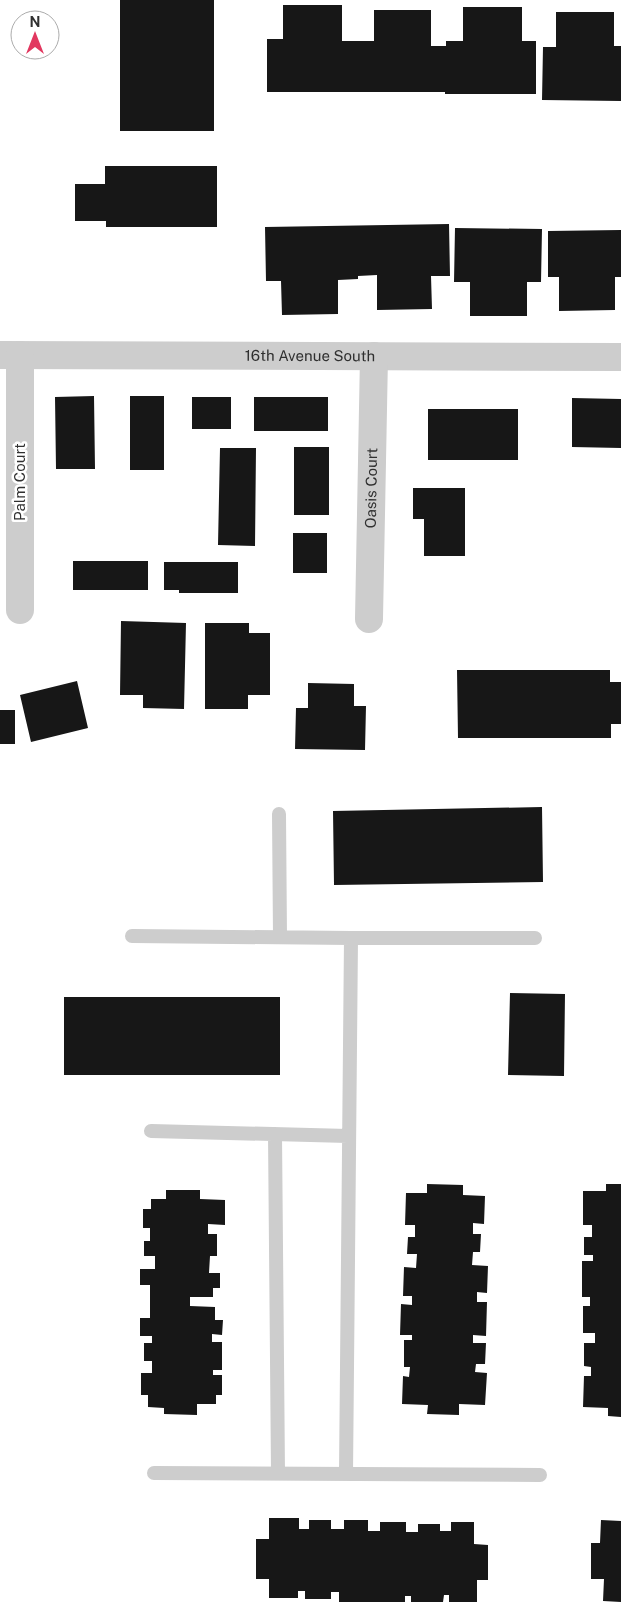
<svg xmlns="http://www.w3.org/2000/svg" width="621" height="1602" viewBox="0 0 621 1602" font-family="'Public Sans',sans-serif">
	<rect width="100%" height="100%" fill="#fff"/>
	<path fill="#171717" d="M120 0H214V131H120Z
		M283 5H342V41H374V10H431V46H446V41H463V7H522V41H536V94H445V92H267V39H283Z
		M556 12H614V46H621V101L542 100 543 47H556Z
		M105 166H217V227H106V221H75V184H105Z
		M449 224 450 276H431L432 309 377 310V275L358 276V279L338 280V314L282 315 281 281H266L265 227Z
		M455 228 542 229 541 282H527V316H470V282H454Z
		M621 230V277H615V310L559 311V277H548V231Z
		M94 396 95 469H56L55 397Z
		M130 396H164V470H130Z
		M192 397H231V429H192Z
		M254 397H328V431H254Z
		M572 398 621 399V448L572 447Z
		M428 409H518V460H428Z
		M294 447H329V515H294Z
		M220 448H256L255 546 218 545Z
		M413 488H465V556H424V519H413Z
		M293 533H327V573H293Z
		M73 561H148V590H73Z
		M164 562H238V593H179V590H164Z
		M121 621 186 623 184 709 143 708V695H120Z
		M205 623H249V633H270V695H248V709H205Z
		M457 670H610V682H621V724H611V738H458Z
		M77 681 88 728 31 742 20 695Z
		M308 683 354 684V706H366L365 750 295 749 296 708H308Z
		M0 710H15V744H0Z
		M542 807 543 882 334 885 333 811Z
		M510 993 565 994 564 1076 508 1075Z
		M64 997H280V1075H64Z
		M427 1184 463 1185V1195L485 1196 484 1224 473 1223V1234H481L480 1252H473L472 1265 488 1266 487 1293 477 1292V1302H487L486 1336 473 1335V1343H486L485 1364H476L475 1372 487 1373 485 1405 459 1404V1415L427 1414 428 1405 402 1404 403 1376 409 1377 410 1367H404V1340H412V1335H400L401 1304 412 1305V1296H403L404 1267 416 1268 417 1254H407L408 1237H415V1225H405L406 1193H427Z
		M606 1184H621V1417L608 1416V1408L583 1407 584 1376H591V1367L584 1366V1343H595V1333H583V1306H590V1297H582V1261H593V1255H584V1237H592V1225H583V1191H606Z
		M166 1190H200V1199L225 1200V1225L208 1224V1234H217V1256H210L209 1273H220V1288H213V1297H190V1306L215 1307V1320H223L222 1335 212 1334V1342H222V1370H213V1375H222V1395H216V1404H197V1415L164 1414V1408L148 1407V1395H141V1373H152V1361H144V1343H152V1336H140V1318H150V1285H140V1269H155V1256H144V1241H150V1228H143V1209H151V1199H166Z
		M269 1518H299V1529H309V1520H331V1529H344V1520H368V1531H380V1522H406V1532H418V1524H440V1531H451V1522H474V1544L488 1545V1580H477V1602H449V1595H444L443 1602H411V1596H405V1602H339V1592H331V1599H305V1591H298V1598H269V1579H256V1539H269Z
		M601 1520 621 1521V1602L603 1601 604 1579H591V1543H600Z"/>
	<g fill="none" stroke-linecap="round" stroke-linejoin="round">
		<path stroke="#cdcdcd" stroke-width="14" d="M279 814 280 937
			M132 936 351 938
			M151 1131 348 1136
			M275 1134 278 1473
			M154 1473 540 1475
			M346 1474 351 938H535"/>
		<g stroke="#cdcdcd" stroke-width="28">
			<path id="s1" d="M0 355 621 357"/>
			<path d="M20 610V355"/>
			<path id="s2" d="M369 619 374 356"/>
		</g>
	</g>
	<g text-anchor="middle" stroke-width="5" stroke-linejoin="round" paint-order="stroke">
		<g font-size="15" fill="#303030" stroke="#fff">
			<text dy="5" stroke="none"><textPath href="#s1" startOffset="310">16th Avenue South</textPath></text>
			<text transform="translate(20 482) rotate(-90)" y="5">Palm Court</text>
			<text dy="5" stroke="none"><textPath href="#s2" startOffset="131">Oasis Court</textPath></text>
		</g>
	</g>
	<g transform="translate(35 35)"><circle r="24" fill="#ffffff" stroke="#acacac"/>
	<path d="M0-4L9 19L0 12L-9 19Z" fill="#e2375f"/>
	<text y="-8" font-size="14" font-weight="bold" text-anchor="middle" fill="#303030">N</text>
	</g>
</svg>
